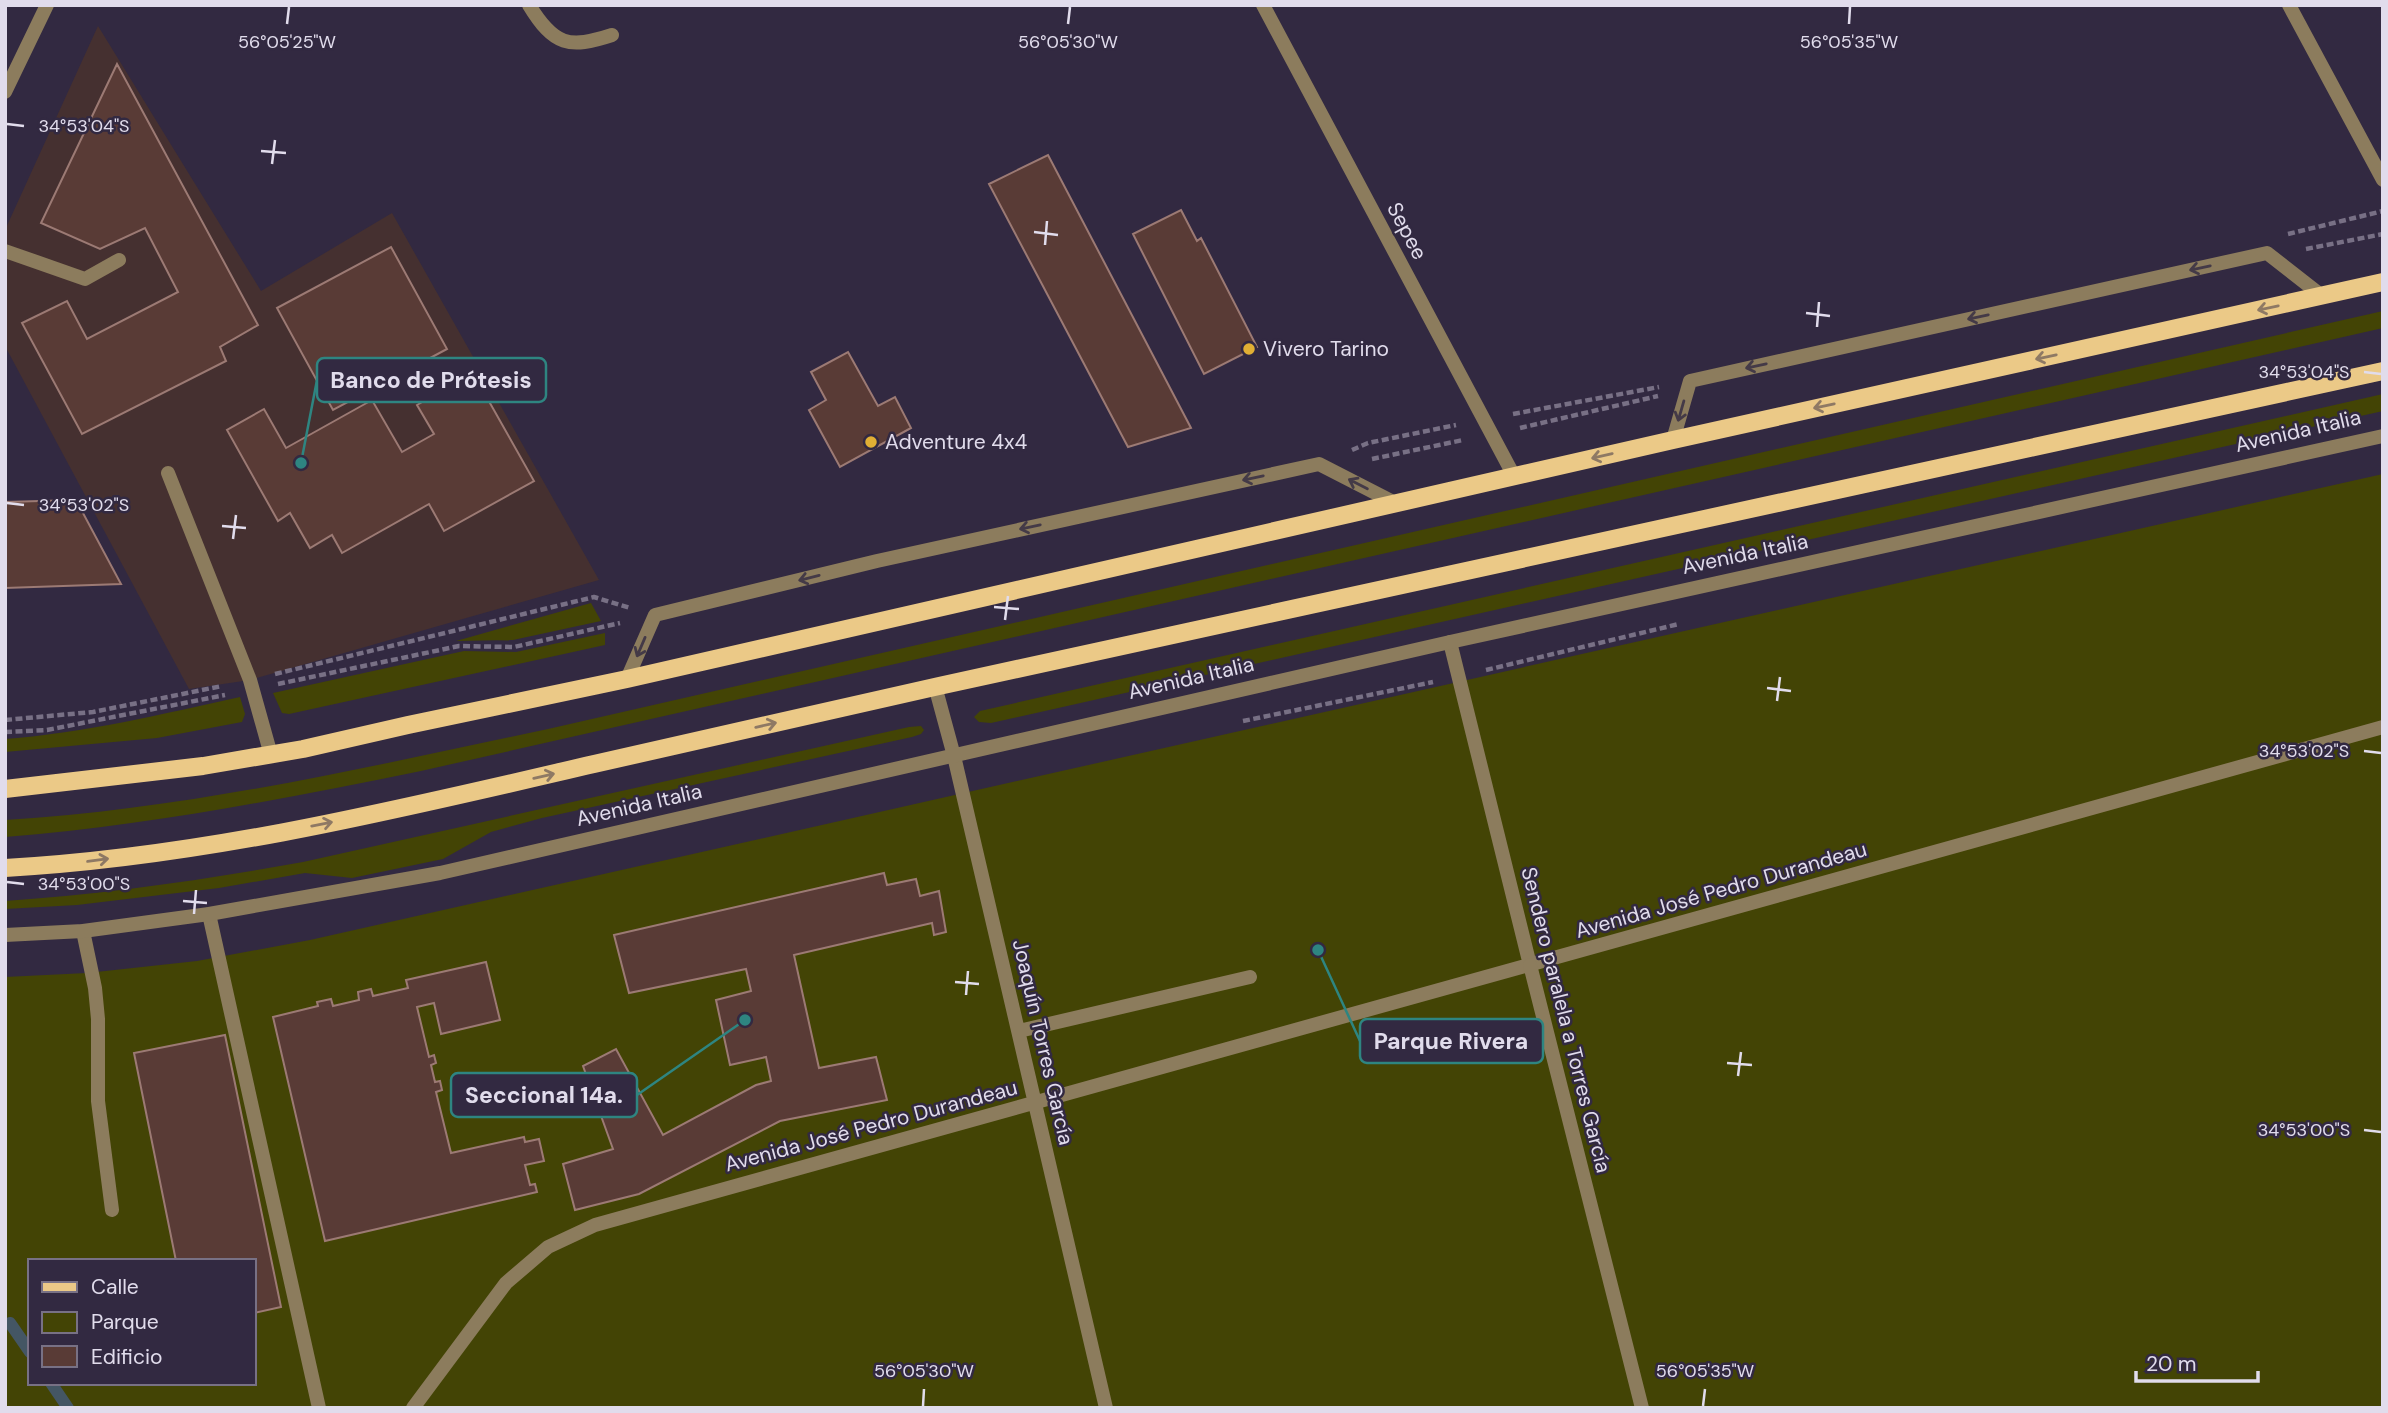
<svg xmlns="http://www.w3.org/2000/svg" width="2388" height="1413" viewBox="0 0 2388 1413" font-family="'DM Sans',sans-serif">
	<rect width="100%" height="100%" fill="#322941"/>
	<path fill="#453030" d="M98 26 261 291 392 213 599 580 250 680 189 689 5 346V230Z"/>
	<path fill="#434405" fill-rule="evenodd" d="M2383 311V328L421 771C283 799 146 826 5 837V820C189 809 368 767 548 729Z
		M2383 394V411L991 723 979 722 974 717 980 711Z
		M2383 474V1408H5V977L87 973 197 961 310 940ZM30 1261H254V1383H30Z
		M591 603 601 621 513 640 456 641Z
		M605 633V645L289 714 282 713 273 693 464 651 516 652Z
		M240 697 245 714 242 722 157 738 5 752V739C85 733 162 714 240 697Z
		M921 726 924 730 921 734 912 737 542 818 491 832 443 859 352 878 305 873 219 888 77 905 5 909V901C105 894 204 880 303 862L909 727Z"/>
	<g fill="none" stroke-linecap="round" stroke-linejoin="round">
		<path stroke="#445664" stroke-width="12" d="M10 1323 30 1352
			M51 1383 68 1408"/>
	</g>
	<path fill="#593b36" stroke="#9c7a74" stroke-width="2" d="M117 64 258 325 220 347 226 361 82 434 22 323 67 301 87 339 178 292 145 228 100 249 41 223Z
		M1048 155 1191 428 1128 447 989 184Z
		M1181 210 1197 241 1201 238 1257 347 1204 374 1133 234Z
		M391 247 447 349 333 410 277 308Z
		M848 352 878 406 895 397 911 428 840 467 809 410 826 400 811 372Z
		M473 373 534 481 444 531 429 504 342 553 332 535 310 548 290 513 278 521 227 430 264 409 286 448 372 400 402 452 434 434 417 405Z
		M76 500 121 584 5 588V502Z
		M884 873 887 885 916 879 920 896 939 891 946 932 934 935 932 923 794 955 819 1068 876 1057 887 1100 780 1121 639 1194 575 1210 563 1164 613 1149 583 1066 616 1049 663 1135 756 1085 771 1081 766 1057 730 1065 716 1000 751 991 746 969 629 993 614 935Z
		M486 962 500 1020 441 1034 434 1003 417 1007 429 1057 434 1055 436 1063 431 1065 435 1082 440 1081 442 1090 436 1092 451 1153 524 1137 525 1142 539 1139 544 1161 525 1165 530 1185 535 1184 537 1192 325 1241 273 1017 318 1006 317 1002 331 999 333 1006 359 1000 358 992 371 989 373 996 408 988 406 980Z
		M225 1035 281 1307 254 1313V1261H176L134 1053Z"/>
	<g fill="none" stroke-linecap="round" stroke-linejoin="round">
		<path stroke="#787085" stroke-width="4.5" stroke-dasharray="7 3.5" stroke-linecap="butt" d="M2288 234 2383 211
			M2306 249 2383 234
			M1513 414 1659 387
			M1520 428 1658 396
			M1352 450 1368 443 1456 425
			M1372 459 1463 440
			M1486 670 1679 624
			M275 674 594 597 630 608
			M278 684 459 646 514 647 620 623
			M5 720 93 712 222 686
			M1243 721 1433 682
			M5 732 47 730 225 695"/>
		<path stroke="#8c7c5d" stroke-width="14" d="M5 251 85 279 119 260
			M168 473 250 680 271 755
			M1450 642 1530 965
			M954 756 1106 1408
			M209 914 319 1408
			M83 931 95 988 98 1019V1101L112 1210
			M1019 1031 1250 977
			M413 1408 506 1283 548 1247 595 1225 2383 727"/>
		<path stroke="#8c7c5d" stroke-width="14" d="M529 5C554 46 569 49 612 35
			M1263 5 1514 476
			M2289 5 2383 180
			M5 92 47 5
			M1673 440 1690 381 2267 253 2322 296
			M627 679 655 615 877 561 1319 464 1397 504
			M935 686 954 756
			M5 935 83 931 209 914 440 873 1450 642 2383 436
			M1530 965 1642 1408"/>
		<path stroke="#ebc987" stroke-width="18" d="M5 789 203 766 303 749 408 725 627 679 1673 440 2383 282
			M5 868C204 857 400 809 594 764 709 737 824 711 939 686 1420 578 1902 478 2383 371"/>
	</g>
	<defs><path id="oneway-shaft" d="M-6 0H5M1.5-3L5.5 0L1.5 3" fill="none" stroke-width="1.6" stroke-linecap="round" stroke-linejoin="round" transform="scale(1.75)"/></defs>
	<g stroke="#443a47">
		<use href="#oneway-shaft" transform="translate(2200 268) rotate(168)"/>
		<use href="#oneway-shaft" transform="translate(1978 317) rotate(168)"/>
		<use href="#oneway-shaft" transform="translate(1756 366) rotate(168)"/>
		<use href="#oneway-shaft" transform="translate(1681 411) rotate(106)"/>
		<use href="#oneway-shaft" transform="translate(1253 478) rotate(168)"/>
		<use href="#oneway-shaft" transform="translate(1358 484) rotate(-153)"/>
		<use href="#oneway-shaft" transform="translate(1030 527) rotate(168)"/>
		<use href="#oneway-shaft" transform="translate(809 578) rotate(166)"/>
		<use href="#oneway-shaft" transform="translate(641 647) rotate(113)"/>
	</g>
	<g stroke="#8e7964">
		<use href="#oneway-shaft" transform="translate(2268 308) rotate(168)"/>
		<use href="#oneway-shaft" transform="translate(2046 357) rotate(168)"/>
		<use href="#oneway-shaft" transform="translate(1824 406) rotate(168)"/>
		<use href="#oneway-shaft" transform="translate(1602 456) rotate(167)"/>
		<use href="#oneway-shaft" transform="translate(766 725) rotate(-13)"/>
		<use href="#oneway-shaft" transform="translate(544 776) rotate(-13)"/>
		<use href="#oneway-shaft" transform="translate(322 824) rotate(-11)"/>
		<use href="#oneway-shaft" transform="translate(98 860) rotate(-8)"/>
	</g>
	<path fill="none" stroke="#e1dcec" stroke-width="2.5" d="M287 24 289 7M1068 24 1070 7M1849 24 1850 7M7 124 24 126M261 151 286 153M272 164 275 140M1034 232 1058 235M1045 245 1047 221M1806 313 1830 316M1817 327 1819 302M2364 372 2381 374M7 503 24 505M222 526 246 528M233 539 236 515M994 607 1019 609M1005 620 1008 596M1767 688 1791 691M1777 701 1780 677M2364 751 2381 753M7 882 24 884M183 901 207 903M194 914 196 890M955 982 979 984M966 995 968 971M1727 1063 1752 1065M1738 1076 1741 1052M2364 1130 2381 1132M923 1406 924 1389M1703 1406 1705 1389"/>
	<g fill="#e1af34" stroke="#322941" stroke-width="2.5">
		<circle cx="1249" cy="349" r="7"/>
		<circle cx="871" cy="442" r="7"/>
	</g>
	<g text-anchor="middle" stroke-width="5" stroke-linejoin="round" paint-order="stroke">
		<g font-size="21" fill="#e1dcec" stroke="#322941">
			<text transform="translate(1407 231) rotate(62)" y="7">Sepee</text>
			<text transform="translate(2298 431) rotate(-13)" y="7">Avenida Italia</text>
			<text transform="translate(1745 554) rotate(-12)" y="7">Avenida Italia</text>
			<text transform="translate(1191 678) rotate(-13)" y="7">Avenida Italia</text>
			<text transform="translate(639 805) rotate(-13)" y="7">Avenida Italia</text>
			<text transform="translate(1721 890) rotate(-16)" y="7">Avenida José Pedro Durandeau</text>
			<text transform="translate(1566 1020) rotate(76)" y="7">Sendero paralela a Torres García</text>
			<text transform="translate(1043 1042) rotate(77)" y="7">Joaquín Torres García</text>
			<text transform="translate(871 1126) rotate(-15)" y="7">Avenida José Pedro Durandeau</text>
		</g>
		<g font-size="21" fill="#e1dcec" stroke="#322941" text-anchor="start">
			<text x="1263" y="356">Vivero Tarino</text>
			<text x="885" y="449">Adventure 4x4</text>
		</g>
	</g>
	<g font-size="18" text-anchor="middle" fill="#e1dcec" stroke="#322941" stroke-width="5" stroke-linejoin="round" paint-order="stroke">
		<text x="287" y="48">56°05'25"W</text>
		<text x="1068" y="48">56°05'30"W</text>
		<text x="1849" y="48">56°05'35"W</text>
		<text x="84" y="132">34°53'04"S</text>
		<text x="2304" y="378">34°53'04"S</text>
		<text x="84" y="511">34°53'02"S</text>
		<text x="2304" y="757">34°53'02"S</text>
		<text x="84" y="890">34°53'00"S</text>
		<text x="2304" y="1136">34°53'00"S</text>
		<text x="924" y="1377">56°05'30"W</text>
		<text x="1705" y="1377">56°05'35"W</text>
	</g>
	<path fill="none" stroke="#2e8581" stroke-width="2.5" d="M301 463L317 380M1318 950L1360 1041M745 1020L637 1095"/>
	<g fill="#2e8581" stroke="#322941" stroke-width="2.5">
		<circle cx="301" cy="463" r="7"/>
		<circle cx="1318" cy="950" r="7"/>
		<circle cx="745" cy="1020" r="7"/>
	</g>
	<g fill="#322941" stroke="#2e8581" stroke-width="2.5">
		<rect x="317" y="358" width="229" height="44" rx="7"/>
		<rect x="1360" y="1019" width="183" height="44" rx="7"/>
		<rect x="451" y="1073" width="186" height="44" rx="7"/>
	</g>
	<g font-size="23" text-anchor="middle" font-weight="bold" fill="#e1dcec">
		<text x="431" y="388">Banco de Prótesis</text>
		<text x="1451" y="1049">Parque Rivera</text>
		<text x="544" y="1103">Seccional 14a.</text>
	</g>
	<rect width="2388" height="1413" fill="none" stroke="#e1dcec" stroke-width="14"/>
	<rect x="28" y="1259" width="228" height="126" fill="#322941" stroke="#787185" stroke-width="2"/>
	<rect x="42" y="1282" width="35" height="10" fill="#ebc987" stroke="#787185" stroke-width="2"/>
	<text x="91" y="1294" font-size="21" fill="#e1dcec">Calle</text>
	<rect x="42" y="1312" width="35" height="21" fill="#434405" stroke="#787185" stroke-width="2"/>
	<text x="91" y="1329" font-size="21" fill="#e1dcec">Parque</text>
	<rect x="42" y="1346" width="35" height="21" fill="#593b36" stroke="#787185" stroke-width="2"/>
	<text x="91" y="1364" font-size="21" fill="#e1dcec">Edificio</text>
	<path d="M2136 1371v10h122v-10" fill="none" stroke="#e1dcec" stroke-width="3.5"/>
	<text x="2146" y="1371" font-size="21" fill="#e1dcec" stroke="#322941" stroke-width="5" paint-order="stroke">20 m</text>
</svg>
